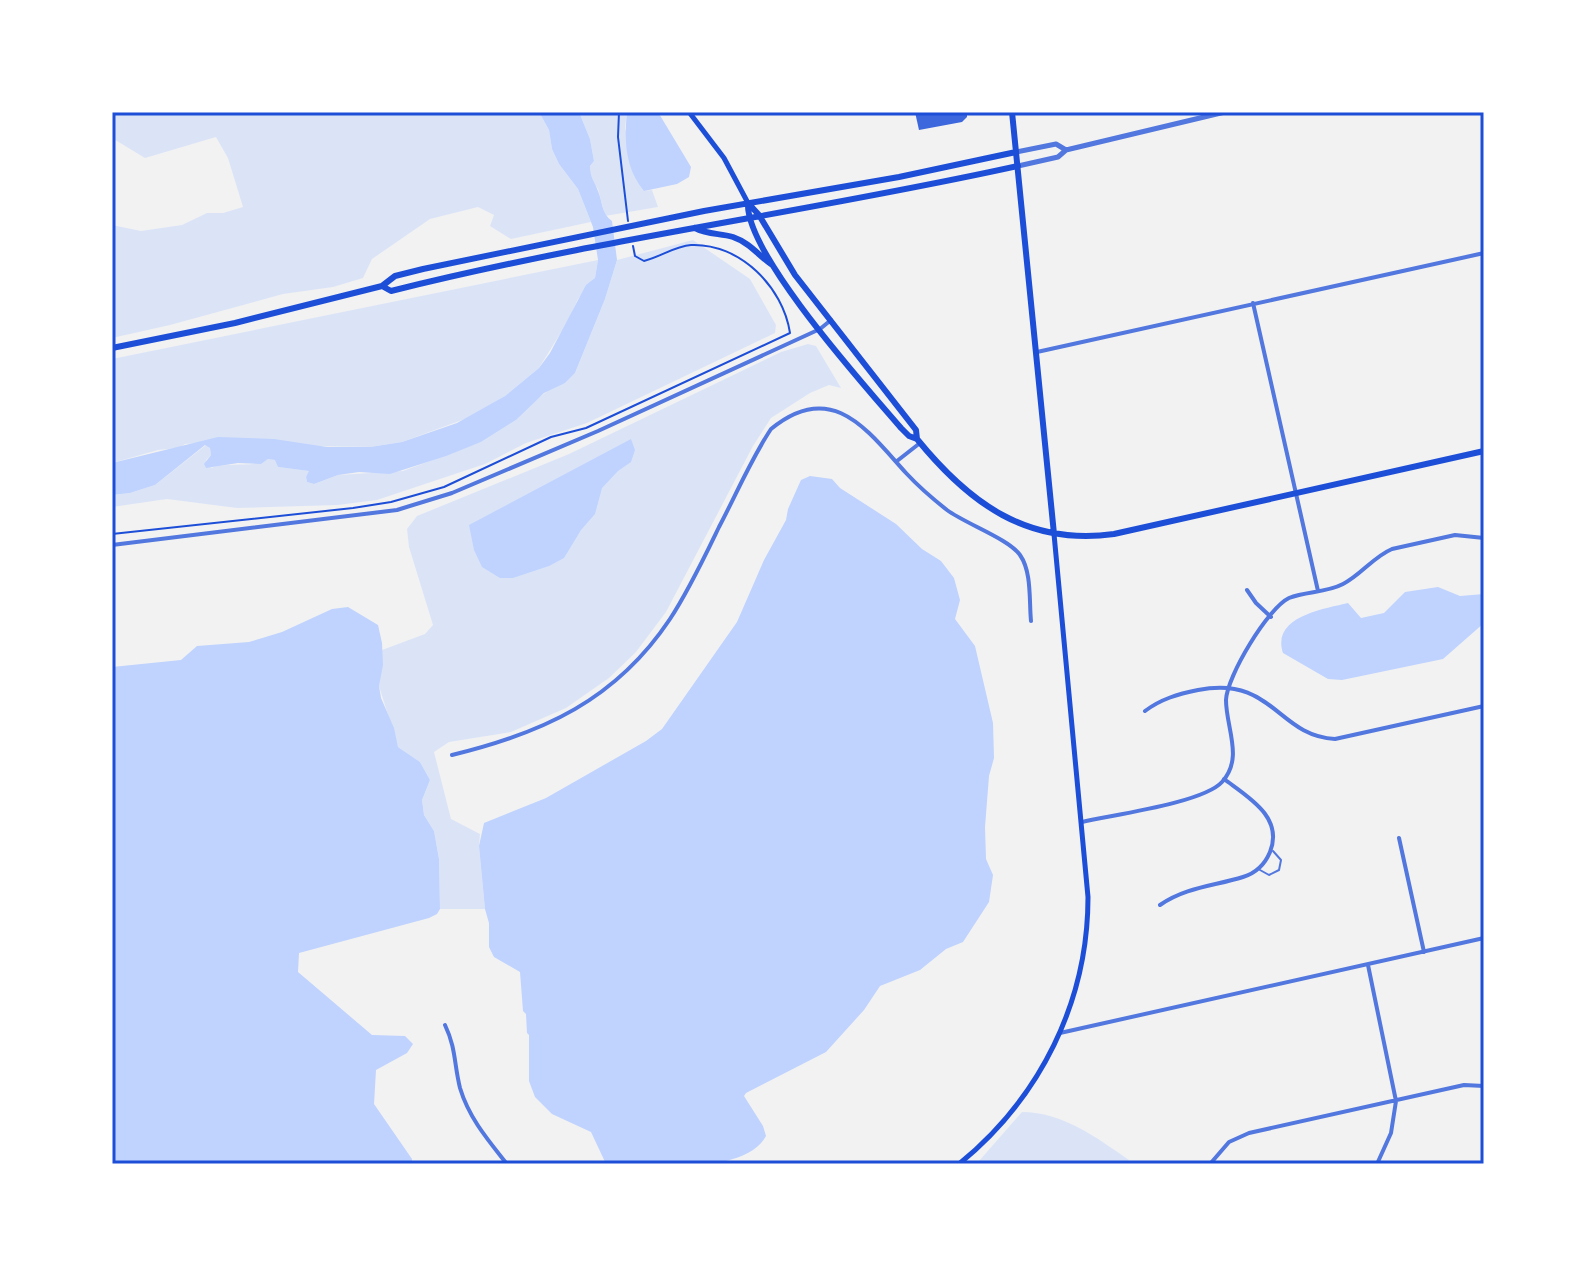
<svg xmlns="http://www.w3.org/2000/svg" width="1596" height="1276" viewBox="0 0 1596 1276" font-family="'DM Sans',sans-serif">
	<rect width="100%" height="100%" fill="#f2f2f2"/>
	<path fill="#dbe4f7" d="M112 112H539L549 130 552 149 559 164 578 189 591 222 511 239 490 226 494 215 478 207 430 219 372 259 363 278 333 287 283 294 170 325 112 338V225L141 231 182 225 207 213H223L243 207 228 158 216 137 145 158 112 138Z
		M579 112H627L625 128 644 191 652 190 658 207 605 216 598 189 590 178V166L594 161 590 139Z
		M693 240 750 279 776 325 775 333 587 423 526 443 485 464 377 500 338 505 237 508 167 499 112 507V495L130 493 155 485 206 445 210 448 211 455 206 460 211 468C229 461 253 469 268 459L276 460 278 467 310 471 306 477 307 482 314 484 338 475 403 471 481 442 516 420 534 401 556 385 565 383 575 373 605 299 617 260Z
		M598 260 595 278 578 299 568 321 539 368 505 396 473 416 402 442 370 447 304 446 260 439 185 444 178 448 158 450 112 463V359Z
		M808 344 816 346 841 388 829 385 810 393 771 418 753 446 666 612 636 652 609 678 566 708 511 732 449 742 434 752 451 819 480 834 479 846 485 909H440L439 859 434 831 424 815 422 800 430 780 420 762 398 747 379 686 382 650 425 634 433 625 409 547 407 529 417 516 569 454 781 352Z
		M1022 1112C1063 1112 1097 1138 1129 1160L1125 1164H984L979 1161Z"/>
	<path fill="#bfd3fe" d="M539 112H579L590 139 594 161 590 166C590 178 594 180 598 191 603 203 601 213 612 221L617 260 605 299 575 373 565 383 544 393 516 420 481 442 446 456 390 474 359 472 338 475 314 484 307 482 306 477 309 471 278 467 275 460 268 459 261 464 238 463 206 468 204 464 211 455 210 448 205 445 155 485 130 493 112 495V463L218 437 274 439 327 447H370L402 442 457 423 505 396 539 368 550 353 586 285 595 278 598 260 593 227 578 189 559 164 552 149 549 130Z
		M627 112H658L691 167 689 177 677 184 644 191C625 168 624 141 627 112Z
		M631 439 635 450 631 462 618 471 602 488 595 514 581 530 564 558 549 566 513 578H500L482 567 474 550 469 525Z
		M810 476 832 479 840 488 896 524 922 549 941 561 954 578 960 600 955 619 975 646 993 723 994 758 989 776 985 827 986 859 993 875 989 902 963 942 946 949 920 970 880 986 864 1010 826 1052 746 1093 744 1096 763 1126 766 1136C744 1177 646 1164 606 1164L591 1132 552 1114 535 1097 529 1081V1035L527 1033 526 1014 523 1011 520 972 494 957 489 947V923L485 909 479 846 484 823 546 798 646 741 662 729 737 622 764 560 786 520 788 509 801 480Z
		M1438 587 1460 596 1484 594V623L1443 659 1342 680 1328 679 1283 653C1271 617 1323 609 1348 603L1361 618 1384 613 1405 592Z
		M348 607 378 625 382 643 383 665 379 686 381 698 394 728 398 747 420 762 430 780 422 800 424 815 434 831 439 859 440 909 437 914 429 918 299 953 298 972 372 1035 405 1036 413 1044 407 1053 376 1070 374 1104 412 1159V1164H112V667L181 660 197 646 249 642 282 632 332 609Z"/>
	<path fill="#3d67dc" d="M915 112H967V117L962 122 919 130Z"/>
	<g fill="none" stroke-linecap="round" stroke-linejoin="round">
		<path stroke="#1d4ed8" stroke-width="2" d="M619 112 618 137 628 221
			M112 534 353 508 391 502 444 487 551 437 586 428 790 333C783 287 740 243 691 245 675 246 660 257 644 261L635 256 633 246"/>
		<path stroke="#5277de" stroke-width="2" d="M1260 870 1269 875 1279 870 1281 860 1273 851"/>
		<path stroke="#5277de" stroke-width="4" d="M1253 303 1318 591
			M1037 352 1484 253
			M897 461 920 443
			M112 545 397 510 452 493 598 431 820 329 831 320
			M1247 590 1256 603 1271 617
			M1145 711C1161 699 1178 694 1198 690 1273 675 1277 736 1335 739L1484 706
			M452 755C543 733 616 700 670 619 689 590 704 558 719 527 736 495 751 459 771 429 832 379 867 430 906 473 919 487 933 499 947 510 966 524 1009 539 1020 555 1032 572 1029 601 1031 621
			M1082 822C1112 815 1203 803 1222 782 1244 758 1226 728 1226 700 1227 676 1268 608 1289 598 1306 591 1326 593 1343 584 1361 575 1373 557 1392 549L1455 535 1484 538
			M1399 838 1424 952
			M1160 905C1186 887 1214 886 1243 877 1256 873 1265 864 1270 852 1284 817 1248 797 1224 779
			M1368 965 1396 1101 1391 1133 1377 1164
			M445 1025C456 1048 454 1064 460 1088 469 1118 488 1140 507 1164
			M1060 1033 1484 938
			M1210 1164 1229 1142 1249 1133 1464 1085 1484 1086"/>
		<path stroke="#5277de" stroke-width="5" d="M1016 152 1056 144 1066 150
			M1018 166 1058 157 1066 150 1225 112"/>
		<path stroke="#1d4ed8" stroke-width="5" d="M689 112 724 158 748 203
			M959 1164C1040 1098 1088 1002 1088 897L1054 534"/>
		<path stroke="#1d4ed8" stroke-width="6" d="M1012 112 1054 534
			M748 203C745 253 865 386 901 428L909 436 917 439C969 503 1027 546 1114 534L1484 451
			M748 203 759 215 795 275 916 430 917 439
			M695 228C708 235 720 233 733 237 750 243 758 255 771 264
			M382 286 391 291C598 239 810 212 1018 166
			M112 348 235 323 382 286 395 276 423 269 704 211 899 177 1016 152"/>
	</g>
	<rect width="1596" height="1276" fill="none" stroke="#ffffff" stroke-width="228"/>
	<rect x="114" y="114" width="1368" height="1048" fill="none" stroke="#1d4ed8" stroke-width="3"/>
</svg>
